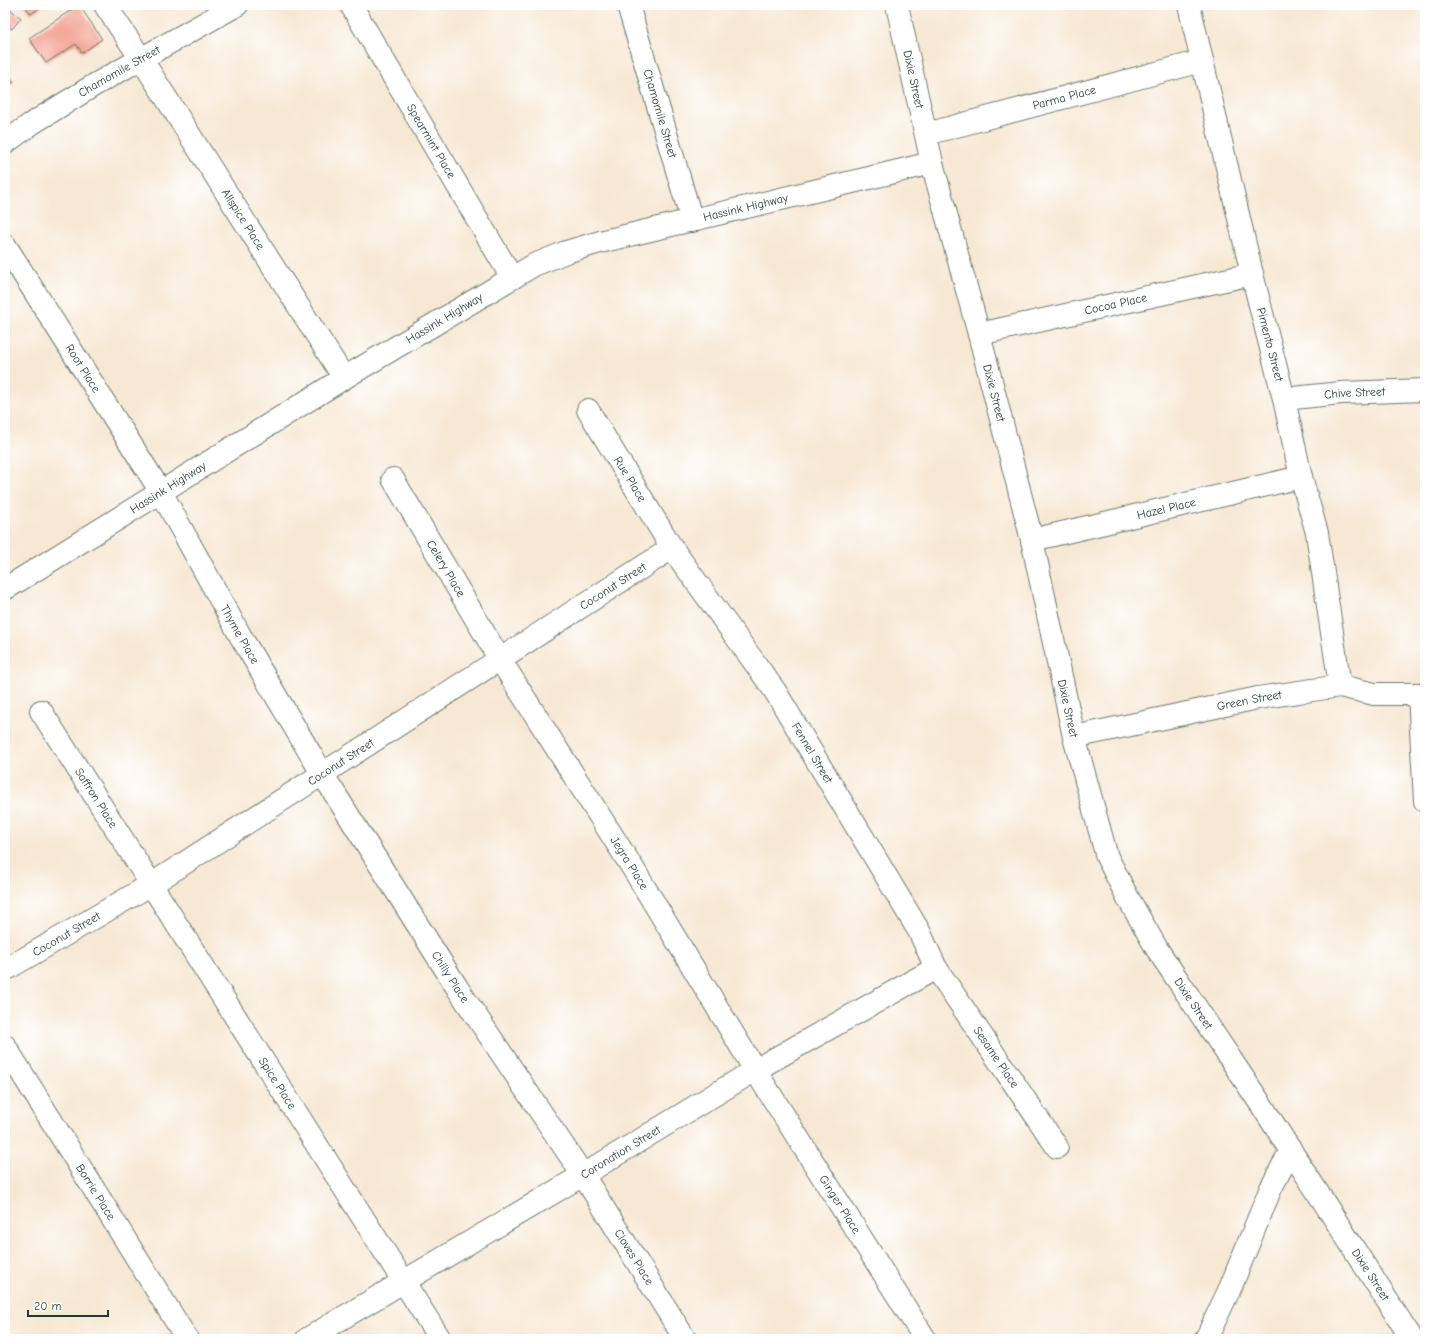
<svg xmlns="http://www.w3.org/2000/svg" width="1430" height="1344" viewBox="0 0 1430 1344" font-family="'Comic Neue',sans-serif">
	<rect width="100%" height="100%" fill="#fff"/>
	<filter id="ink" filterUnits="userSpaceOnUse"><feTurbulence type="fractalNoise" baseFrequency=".025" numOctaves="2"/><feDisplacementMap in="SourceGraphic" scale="8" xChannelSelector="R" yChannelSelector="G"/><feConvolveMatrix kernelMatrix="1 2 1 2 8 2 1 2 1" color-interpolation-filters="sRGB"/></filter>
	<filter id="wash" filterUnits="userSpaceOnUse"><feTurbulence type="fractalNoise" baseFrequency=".012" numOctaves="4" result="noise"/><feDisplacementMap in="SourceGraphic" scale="16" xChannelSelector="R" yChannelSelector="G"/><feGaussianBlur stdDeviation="0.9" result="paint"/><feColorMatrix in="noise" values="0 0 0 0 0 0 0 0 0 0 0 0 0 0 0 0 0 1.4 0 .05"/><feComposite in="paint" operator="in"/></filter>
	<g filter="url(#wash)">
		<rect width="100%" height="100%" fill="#f7e8d4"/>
		<g id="blocks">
			<path fill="#f3a798" d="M5 5 21 18 12 29 5 23Z
				M24 5H44L31 14Z
				M79 5 102 39 82 53 76 44 46 63 29 38Z
				M5 69 14 82 5 88Z"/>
		</g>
	</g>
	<g filter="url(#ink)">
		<use href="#blocks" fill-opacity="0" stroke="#6b796c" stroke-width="1"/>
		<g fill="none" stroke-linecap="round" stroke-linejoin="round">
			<defs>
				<g id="street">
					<path id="s1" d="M105 5 142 60 344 378"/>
					<path id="s2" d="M351 5 512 278"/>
					<path id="s3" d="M628 5 692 221"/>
					<path id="s4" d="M897 5 932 163 979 334 1032 540 1074 737 1107 857 1128 898 1157 949 1262 1106 1412 1339"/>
					<path id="s5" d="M1189 5 1252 274 1284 399 1301 477 1317 533 1340 686"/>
					<path id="s6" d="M926 134 1202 61"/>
					<path id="s7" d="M5 143 31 124 96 84 237 5"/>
					<path id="s8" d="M5 245 161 492 241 637 323 775 458 989 583 1175 685 1339"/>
					<path id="s9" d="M979 334 1252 274"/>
					<path id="s10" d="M1284 399 1341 393 1425 390"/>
					<path id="s11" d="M588 410 672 548 775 691 919 931 936 968 1057 1147"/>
					<path id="s12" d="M393 479 499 658 634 870 755 1070 925 1339"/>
					<path id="s13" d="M1032 540 1301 477"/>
					<path id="s14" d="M5 589 344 378 534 265 566 252 600 242 932 163"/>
					<path d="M1419 694 1425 801"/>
					<path id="s15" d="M41 711 440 1339"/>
					<path id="s16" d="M1074 737 1258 698 1340 686 1374 694H1425"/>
					<path id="s17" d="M5 970 152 884 672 548"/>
					<path id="s18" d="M5 1046 187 1339"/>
					<path id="s19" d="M307 1339 583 1175 755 1070 936 968"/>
					<path d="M1206 1339 1231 1286 1271 1188 1291 1150"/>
				</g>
			</defs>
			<use href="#street" stroke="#6b796c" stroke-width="24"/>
			<use href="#street" stroke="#fff" stroke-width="22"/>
		</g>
	</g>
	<g text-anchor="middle" stroke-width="3" stroke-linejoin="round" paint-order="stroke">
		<g font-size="12" fill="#1f3d34" stroke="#fff">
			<text dy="4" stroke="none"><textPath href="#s7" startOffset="135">Chamomile Street</textPath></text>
			<text dy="4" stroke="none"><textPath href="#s4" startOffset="76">Dixie Street</textPath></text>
			<text dy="4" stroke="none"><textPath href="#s6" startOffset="143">Parma Place</textPath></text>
			<text dy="4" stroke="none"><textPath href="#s3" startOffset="113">Chamomile Street</textPath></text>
			<text dy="4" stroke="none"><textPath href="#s2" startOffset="158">Spearmint Place</textPath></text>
			<text dy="4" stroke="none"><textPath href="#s14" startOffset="840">Hassink Highway</textPath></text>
			<text dy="4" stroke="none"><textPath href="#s1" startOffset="255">Allspice Place</textPath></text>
			<text dy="4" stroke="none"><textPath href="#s9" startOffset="140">Cocoa Place</textPath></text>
			<text dy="4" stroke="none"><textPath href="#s14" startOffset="516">Hassink Highway</textPath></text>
			<text dy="4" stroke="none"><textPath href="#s5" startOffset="349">Pimento Street</textPath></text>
			<text dy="4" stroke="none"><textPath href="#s8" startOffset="146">Root Place</textPath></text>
			<text dy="4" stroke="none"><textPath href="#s4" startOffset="400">Dixie Street</textPath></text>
			<text dy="4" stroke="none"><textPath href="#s10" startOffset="71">Chive Street</textPath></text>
			<text dy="4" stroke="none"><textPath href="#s11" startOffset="81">Rue Place</textPath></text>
			<text dy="4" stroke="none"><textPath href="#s14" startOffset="192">Hassink Highway</textPath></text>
			<text dy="4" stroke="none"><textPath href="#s13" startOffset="138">Hazel Place</textPath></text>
			<text dy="4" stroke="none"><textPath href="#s12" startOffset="104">Celery Place</textPath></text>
			<text dy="4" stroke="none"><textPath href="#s17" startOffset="719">Coconut Street</textPath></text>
			<text dy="4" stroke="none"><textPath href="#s8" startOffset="455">Thyme Place</textPath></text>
			<text dy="4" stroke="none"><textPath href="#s16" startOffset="179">Green Street</textPath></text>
			<text dy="4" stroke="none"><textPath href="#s4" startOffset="724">Dixie Street</textPath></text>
			<text dy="4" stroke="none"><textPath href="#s11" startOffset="410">Fennel Street</textPath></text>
			<text dy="4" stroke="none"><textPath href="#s17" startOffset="395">Coconut Street</textPath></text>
			<text dy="4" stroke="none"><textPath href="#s15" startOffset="103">Saffron Place</textPath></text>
			<text dy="4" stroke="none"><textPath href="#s12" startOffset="451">Jegra Place</textPath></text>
			<text dy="4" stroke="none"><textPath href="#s17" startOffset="71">Coconut Street</textPath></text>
			<text dy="4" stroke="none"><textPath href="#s8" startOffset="857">Chilly Place</textPath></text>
			<text dy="4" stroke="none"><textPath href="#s4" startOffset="1048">Dixie Street</textPath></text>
			<text dy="4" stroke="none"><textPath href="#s11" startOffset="766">Sesame Place</textPath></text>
			<text dy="4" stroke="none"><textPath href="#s15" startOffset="441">Spice Place</textPath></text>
			<text dy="4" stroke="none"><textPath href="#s19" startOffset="365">Coronation Street</textPath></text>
			<text dy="4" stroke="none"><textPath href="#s18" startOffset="172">Borrie Place</textPath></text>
			<text dy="4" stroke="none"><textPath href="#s12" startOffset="852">Ginger Place</textPath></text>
			<text dy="4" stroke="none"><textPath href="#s8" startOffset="1192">Cloves Place</textPath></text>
			<text dy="4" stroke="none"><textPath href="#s4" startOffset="1372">Dixie Street</textPath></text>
		</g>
	</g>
	<rect width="1430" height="1344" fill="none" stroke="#fff" stroke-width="20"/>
	<path d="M28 1310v6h80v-6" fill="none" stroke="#1f3d34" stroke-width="2"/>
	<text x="34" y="1310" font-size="12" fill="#1f3d34" stroke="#ffffff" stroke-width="3" paint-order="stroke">20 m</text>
</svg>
